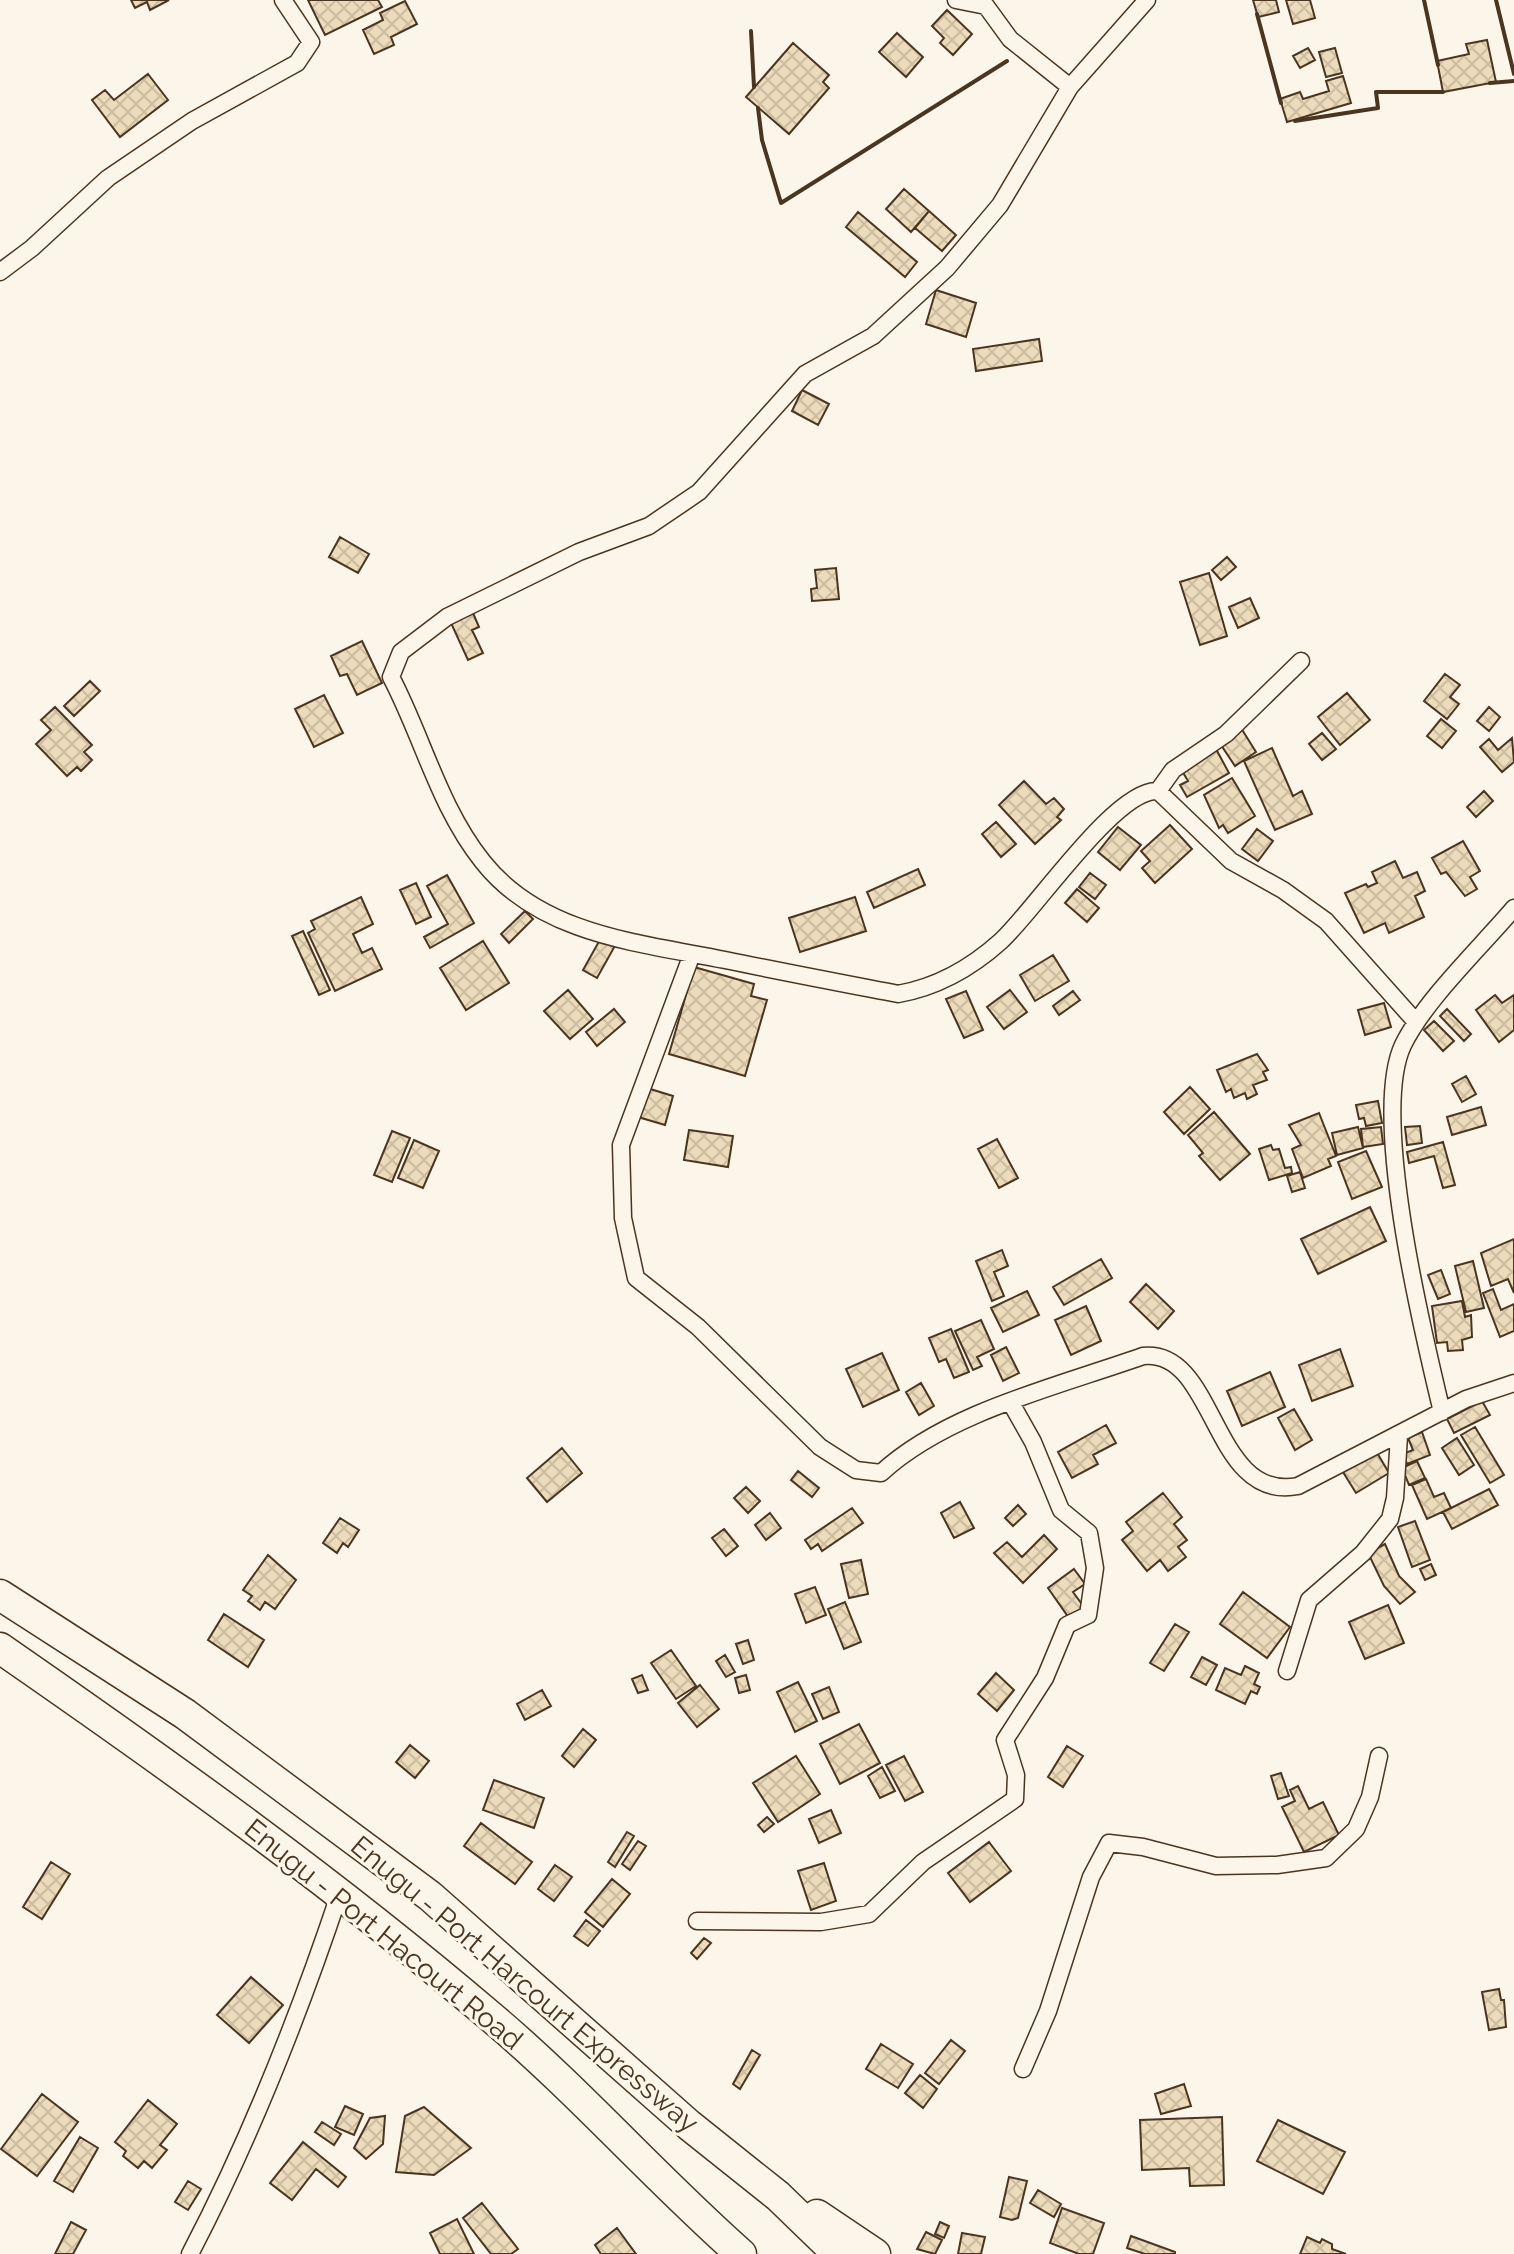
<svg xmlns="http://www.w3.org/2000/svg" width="1514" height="2254" viewBox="0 0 1514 2254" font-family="Raleway,sans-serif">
	<defs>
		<pattern id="building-cross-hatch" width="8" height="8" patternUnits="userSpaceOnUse" patternTransform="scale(2)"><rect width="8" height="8" fill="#ecdcbc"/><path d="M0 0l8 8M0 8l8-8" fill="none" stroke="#ccbda1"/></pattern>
	</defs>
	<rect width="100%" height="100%" fill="#fbf6e9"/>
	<path fill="url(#building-cross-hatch)" stroke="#4a3520" stroke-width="2" d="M131 0H169L150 10 147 2 135 8Z
		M308 0H378L382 7 325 35Z
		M1253 0H1276L1279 12 1258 17Z
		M1286 0H1310L1315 18 1293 24Z
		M405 1 417 24 391 37 394 45 374 54 363 30 383 20 380 13Z
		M947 10 972 34 953 55 940 43 944 38 932 26Z
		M897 33 923 57 906 77 879 52Z
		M1487 40 1496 82 1443 92 1437 61 1469 54 1466 44Z
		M793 43 829 75 823 82 829 88 789 134 746 97Z
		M1308 48 1315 60 1300 68 1293 56Z
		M1335 48 1342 73 1326 77 1319 52Z
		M148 74 168 100 120 137 92 100 105 90 114 100Z
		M1343 76 1351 103 1287 122 1280 99 1300 92 1303 99 1329 91 1326 81Z
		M904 189 929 211 911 232 886 209Z
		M929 211 956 235 942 251 915 228Z
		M858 212 917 262 905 277 846 227Z
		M936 290 976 303 966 337 926 324Z
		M1039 339 1042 361 976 371 973 349Z
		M802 390 829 404 818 425 792 411Z
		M340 537 369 554 358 573 329 557Z
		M1227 557 1236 567 1221 580 1212 570Z
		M836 568 839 599 812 601 811 589 817 588 815 570Z
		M1209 573 1227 636 1200 645 1180 582Z
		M1250 598 1259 618 1238 628 1229 607Z
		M473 613 479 627 472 630 483 653 468 660 451 623Z
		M362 641 382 683 357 695 347 674 340 676 331 656Z
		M1445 674 1460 685 1450 697 1459 704 1447 719 1424 701Z
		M90 681 100 691 74 716 64 706Z
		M1347 693 1370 720 1340 745 1318 717Z
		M324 695 343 733 314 747 295 709Z
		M55 707 92 745 84 752 92 760 81 771 77 767 67 776 36 744 51 730 41 720Z
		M1489 707 1500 717 1489 731 1477 721Z
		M1441 719 1456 731 1442 748 1427 736Z
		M1241 728 1256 752 1235 766 1219 742Z
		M1322 733 1336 749 1322 760 1309 744Z
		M1512 738 1514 762 1502 772 1480 747 1489 739 1498 750Z
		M1272 748 1293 796 1302 791 1312 814 1275 830 1244 761Z
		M1216 749 1229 773 1187 797 1180 785 1188 781 1181 769Z
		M1232 778 1255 816 1228 833 1223 825 1219 828 1204 795Z
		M1024 781 1046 804 1054 798 1064 809 1057 817 1061 820 1035 844 999 805Z
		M1484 791 1493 801 1476 817 1467 807Z
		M996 822 1016 844 1001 857 982 834Z
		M1170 825 1192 849 1155 883 1142 868 1150 861 1141 851Z
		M1118 827 1141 845 1120 870 1098 852Z
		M1257 829 1273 841 1258 861 1242 849Z
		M1463 841 1480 871 1470 877 1477 889 1465 896 1446 872 1441 874 1432 858Z
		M1395 861 1403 878 1417 872 1425 891 1415 896 1424 917 1389 933 1385 923 1364 933 1345 893 1366 884 1368 887 1377 883 1372 872Z
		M918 869 925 885 874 908 867 892Z
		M1090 873 1106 885 1095 899 1079 887Z
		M447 875 474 923 430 948 424 937 448 924 427 886Z
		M416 883 431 917 416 924 400 890Z
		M1077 889 1099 908 1087 922 1065 903Z
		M361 897 373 924 353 934 362 953 372 948 382 969 335 991 308 933 315 929 311 921Z
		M855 897 866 931 800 952 789 918Z
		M525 911 533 919 509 943 501 934Z
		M303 931 330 990 319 995 292 936Z
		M602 936 616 944 597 978 583 970Z
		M483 941 509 983 466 1010 440 968Z
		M1053 955 1069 981 1035 1001 1020 975Z
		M694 967 754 984 751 996 767 1000 745 1076 669 1054Z
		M568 990 593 1019 570 1039 544 1011Z
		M1010 990 1027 1012 1004 1029 987 1007Z
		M966 991 983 1030 964 1038 946 999Z
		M1073 991 1080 1000 1059 1015 1053 1006Z
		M1495 995 1502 1003 1514 995V1030L1499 1042 1476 1010Z
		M1384 1003 1391 1027 1365 1035 1358 1010Z
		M614 1009 625 1022 597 1046 586 1032Z
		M1447 1009 1471 1034 1464 1041 1440 1016Z
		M1434 1021 1454 1041 1443 1051 1424 1030Z
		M1257 1054 1268 1070 1263 1072 1267 1080 1253 1085 1257 1094 1247 1099 1245 1093 1234 1098 1231 1089 1226 1092 1217 1070Z
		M1466 1076 1476 1094 1462 1102 1452 1084Z
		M1190 1087 1210 1109 1184 1134 1164 1112Z
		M647 1088 673 1096 665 1125 638 1117Z
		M1378 1101 1382 1123 1366 1126 1364 1118 1359 1119 1356 1105Z
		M1481 1107 1486 1125 1452 1135 1447 1117Z
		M1214 1112 1250 1154 1220 1180 1199 1156 1203 1153 1188 1135Z
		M1319 1113 1336 1156 1328 1159 1331 1166 1303 1178 1292 1149 1301 1145 1289 1125Z
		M1420 1126 1422 1143 1407 1145 1405 1127Z
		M1358 1127 1363 1148 1337 1155 1332 1133Z
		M1381 1127 1383 1144 1363 1147 1361 1129Z
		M689 1130 733 1136 728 1167 684 1160Z
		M392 1131 410 1138 392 1182 374 1175Z
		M997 1139 1018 1178 999 1188 978 1149Z
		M414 1140 439 1151 423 1188 398 1178Z
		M1443 1142 1455 1185 1443 1188 1434 1156 1409 1163 1407 1152Z
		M1271 1145 1273 1150 1279 1149 1285 1168 1291 1167 1292 1173 1269 1180 1259 1149Z
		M1366 1151 1382 1187 1352 1199 1338 1162Z
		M1300 1172 1305 1188 1292 1192 1287 1176Z
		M1370 1207 1386 1241 1318 1274 1301 1239Z
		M1514 1239V1293L1508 1279 1491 1286 1481 1253Z
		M1002 1250 1008 1266 994 1272 1004 1296 992 1301 976 1261Z
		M1101 1259 1112 1278 1064 1305 1053 1287Z
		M1473 1261 1484 1308 1466 1312 1455 1266Z
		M1441 1270 1450 1294 1438 1299 1428 1275Z
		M1146 1284 1174 1311 1158 1329 1130 1302Z
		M1493 1289 1501 1310 1514 1304V1331L1500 1337 1483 1293Z
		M1027 1291 1039 1315 1003 1332 991 1308Z
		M1462 1301 1465 1317 1471 1315 1472 1337 1462 1340 1463 1350 1448 1351 1447 1342 1437 1343 1432 1306Z
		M1086 1306 1101 1341 1071 1355 1055 1320Z
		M981 1320 994 1349 977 1357 982 1366 973 1370 955 1331Z
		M951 1329 969 1372 954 1378 946 1359 939 1362 929 1338Z
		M1006 1347 1019 1373 1003 1381 991 1355Z
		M1340 1349 1353 1386 1312 1401 1299 1365Z
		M882 1353 899 1390 863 1407 846 1369Z
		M1270 1372 1285 1407 1242 1426 1227 1391Z
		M921 1383 934 1406 919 1415 906 1392Z
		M1482 1401 1490 1415 1454 1433 1447 1419Z
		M1294 1409 1312 1440 1295 1450 1278 1418Z
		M1106 1425 1116 1443 1093 1455 1098 1464 1072 1478 1058 1452Z
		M1475 1427 1504 1475 1490 1483 1461 1435Z
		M1422 1432 1430 1455 1407 1464 1403 1454 1413 1450 1408 1438Z
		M1457 1438 1474 1465 1459 1475 1442 1448Z
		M562 1448 582 1473 547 1502 527 1478Z
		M1376 1451 1389 1473 1356 1493 1343 1472Z
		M1417 1461 1425 1478 1409 1485 1402 1468Z
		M798 1471 819 1488 812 1497 791 1480Z
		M1426 1479 1434 1497 1444 1493 1451 1508 1427 1519 1412 1485Z
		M746 1487 760 1501 748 1513 734 1498Z
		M1489 1489 1498 1505 1452 1529 1443 1512Z
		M1163 1493 1182 1517 1174 1524 1187 1540 1178 1547 1186 1557 1168 1571 1160 1560 1147 1571 1122 1540 1133 1531 1126 1522Z
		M960 1502 974 1528 954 1538 941 1513Z
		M1018 1505 1026 1514 1013 1526 1005 1518Z
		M852 1508 863 1523 822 1551 818 1544 811 1549 805 1540Z
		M770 1513 781 1528 766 1540 755 1525Z
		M340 1518 359 1530 348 1547 343 1543 337 1553 323 1543Z
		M1415 1521 1430 1560 1412 1567 1398 1527Z
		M724 1529 738 1546 726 1556 712 1538Z
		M1044 1535 1057 1549 1023 1583 994 1553 1007 1542 1022 1557Z
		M1385 1544 1399 1576 1415 1592 1400 1604 1384 1586 1368 1553Z
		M268 1555 296 1580 275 1609 265 1602 260 1610 248 1601 252 1596 243 1590Z
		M861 1560 868 1594 849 1598 841 1564Z
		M1431 1564 1436 1575 1425 1580 1420 1569Z
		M1074 1569 1085 1584 1073 1592 1084 1607 1069 1618 1048 1588Z
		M815 1587 826 1615 806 1623 795 1594Z
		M1243 1592 1290 1627 1267 1658 1220 1624Z
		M845 1602 861 1642 844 1649 828 1609Z
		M1388 1605 1404 1643 1365 1659 1349 1622Z
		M224 1614 264 1640 248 1667 208 1640Z
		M1175 1624 1189 1632 1164 1671 1150 1663Z
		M748 1640 754 1660 743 1664 736 1644Z
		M671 1650 696 1686 676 1699 651 1663Z
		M725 1655 735 1672 726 1677 716 1661Z
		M1202 1657 1217 1665 1206 1685 1191 1677Z
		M1245 1666 1259 1673 1254 1684 1260 1687 1257 1694 1251 1691 1245 1704 1216 1690 1225 1668 1241 1675Z
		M996 1673 1014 1690 997 1711 978 1694Z
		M642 1675 648 1690 638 1693 632 1679Z
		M746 1675 750 1690 739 1693 735 1678Z
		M798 1682 817 1721 795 1732 777 1692Z
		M700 1685 719 1709 697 1727 678 1703Z
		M829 1687 839 1712 823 1719 812 1694Z
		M542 1690 551 1706 525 1720 517 1704Z
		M859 1724 880 1763 840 1784 820 1744Z
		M583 1729 596 1740 574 1767 562 1756Z
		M410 1745 429 1761 415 1778 396 1762Z
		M1067 1746 1083 1756 1063 1787 1048 1777Z
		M796 1756 820 1794 778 1822 753 1783Z
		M904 1756 923 1792 905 1801 886 1765Z
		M882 1767 895 1791 880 1798 868 1776Z
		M1281 1773 1289 1796 1278 1799 1271 1776Z
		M494 1780 544 1798 534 1828 483 1810Z
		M1298 1786 1309 1809 1323 1802 1339 1835 1304 1852 1282 1807 1295 1801 1290 1790Z
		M831 1810 841 1833 819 1843 809 1819Z
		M767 1817 774 1824 764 1832 758 1825Z
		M481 1823 532 1862 515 1884 464 1846Z
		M627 1832 634 1836 615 1867 608 1862Z
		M638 1841 646 1846 630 1870 622 1864Z
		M989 1842 1011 1871 970 1902 948 1873Z
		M51 1862 70 1874 42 1919 23 1907Z
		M824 1863 836 1901 811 1910 798 1871Z
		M555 1865 572 1877 554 1901 538 1889Z
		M612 1879 630 1894 603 1927 585 1912Z
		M586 1920 600 1931 588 1946 574 1936Z
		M704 1938 711 1943 697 1959 691 1953Z
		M251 1977 283 2005 249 2043 217 2015Z
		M1499 1989 1501 2000H1504L1506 2027 1489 2030 1482 1992Z
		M951 2040 965 2051 939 2084 925 2073Z
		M881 2044 913 2064 898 2088 866 2069Z
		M752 2050 760 2055 740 2089 733 2084Z
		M920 2075 937 2089 923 2108 905 2093Z
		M1184 2084 1191 2106 1161 2114 1155 2094Z
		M42 2094 78 2122 37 2176 1 2149Z
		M148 2100 177 2124 160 2145 167 2150 152 2168 144 2161 138 2168 123 2156 126 2151 115 2142Z
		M345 2106 363 2114 354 2135 335 2127Z
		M424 2107 471 2148 434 2175 396 2172 405 2116Z
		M385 2116 383 2144 366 2159 354 2148 370 2118Z
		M1222 2117 1224 2185 1190 2186 1189 2168 1142 2170 1140 2120Z
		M1278 2120 1345 2152 1323 2194 1257 2161Z
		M322 2122 341 2134 334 2145 315 2132Z
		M80 2137 98 2148 73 2192 54 2181Z
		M303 2142 346 2177 338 2187 316 2169 292 2200 270 2183Z
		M1009 2177 1027 2181 1018 2218 1012 2220 1000 2217Z
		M188 2181 201 2189 188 2210 175 2202Z
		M1038 2190 1061 2204 1054 2217 1030 2203Z
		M482 2203 518 2249 511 2254H491L463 2218Z
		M1062 2208 1104 2223 1093 2254H1079L1050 2243Z
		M457 2219 474 2254H440L430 2233Z
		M71 2222 86 2230 73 2254H55Z
		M940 2222 949 2226 944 2238 935 2234Z
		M617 2228 636 2254H601L595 2245Z
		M926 2232 942 2240 935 2254 917 2249Z
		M962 2233 985 2237 981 2254H958Z
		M1131 2236 1175 2252V2254H1145L1127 2248Z
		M1307 2237 1320 2243 1322 2239 1332 2244V2249L1346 2254H1300Z"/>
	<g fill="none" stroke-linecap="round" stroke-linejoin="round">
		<defs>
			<path id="street" d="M956 0 986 6 1010 39 1070 87
				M1147 0 1070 87 1000 205 947 268 873 336 805 374 699 492 649 526 579 552 447 617 401 652 391 677C423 738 439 807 483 862 541 935 640 943 725 960 783 972 841 983 898 994 938 987 971 968 1001 941 1035 910 1116 788 1158 791L1231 861 1283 890 1326 921 1416 1022
				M0 272 32 248 108 178 192 121 297 63 311 42 283 0
				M1158 791 1173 770 1226 734 1301 661
				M692 954 621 1145 623 1218 636 1278 698 1327 820 1447 856 1470 881 1473C947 1412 1059 1386 1143 1356 1217 1348 1211 1503 1298 1486L1466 1399 1514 1383
				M1442 1412C1423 1333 1370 1115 1403 1045 1425 1000 1480 948 1514 908
				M1287 1671 1309 1600 1363 1553 1390 1519 1395 1498 1399 1436
				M697 1921 821 1922 869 1914 923 1862 1015 1799 1016 1775 1005 1740 1045 1678 1067 1625 1088 1615 1095 1568 1089 1533 1061 1510 1033 1442 1011 1403
				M1023 2069 1048 2011 1091 1877 1109 1843 1143 1847 1216 1866 1277 1865 1326 1858 1356 1829 1370 1797 1379 1756
				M190 2254C250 2139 299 2015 340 1892"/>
			<path id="highway" d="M0 1595 185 1714 430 1896 689 2125 778 2196 838 2254
				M0 1648C169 1765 334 1883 490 2016 578 2090 655 2178 741 2254
				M817 2215 875 2254"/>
		</defs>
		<use href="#street" stroke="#4a3520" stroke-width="19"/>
		<use href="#highway" stroke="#4a3520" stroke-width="33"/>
		<use href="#street" stroke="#fbf6e9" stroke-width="16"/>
		<use href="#highway" stroke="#fbf6e9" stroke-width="30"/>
		<path stroke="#4a3520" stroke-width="4" d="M1424 0 1438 65
			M1496 0 1514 74
			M1257 14 1281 103
			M751 31 754 87
			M1490 83 1514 81
			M758 108 762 140 781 203 1007 61
			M1295 121 1378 108 1376 92H1443"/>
	</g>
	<g text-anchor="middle" stroke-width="6" stroke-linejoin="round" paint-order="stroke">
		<g font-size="28" fill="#4a3520" stroke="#fbf6e9">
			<text transform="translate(384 1934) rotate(39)" y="10">Enugu - Port Hacourt Road</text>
			<text transform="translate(525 1984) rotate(40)" y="10">Enugu - Port Harcourt Expressway</text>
		</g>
	</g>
</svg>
